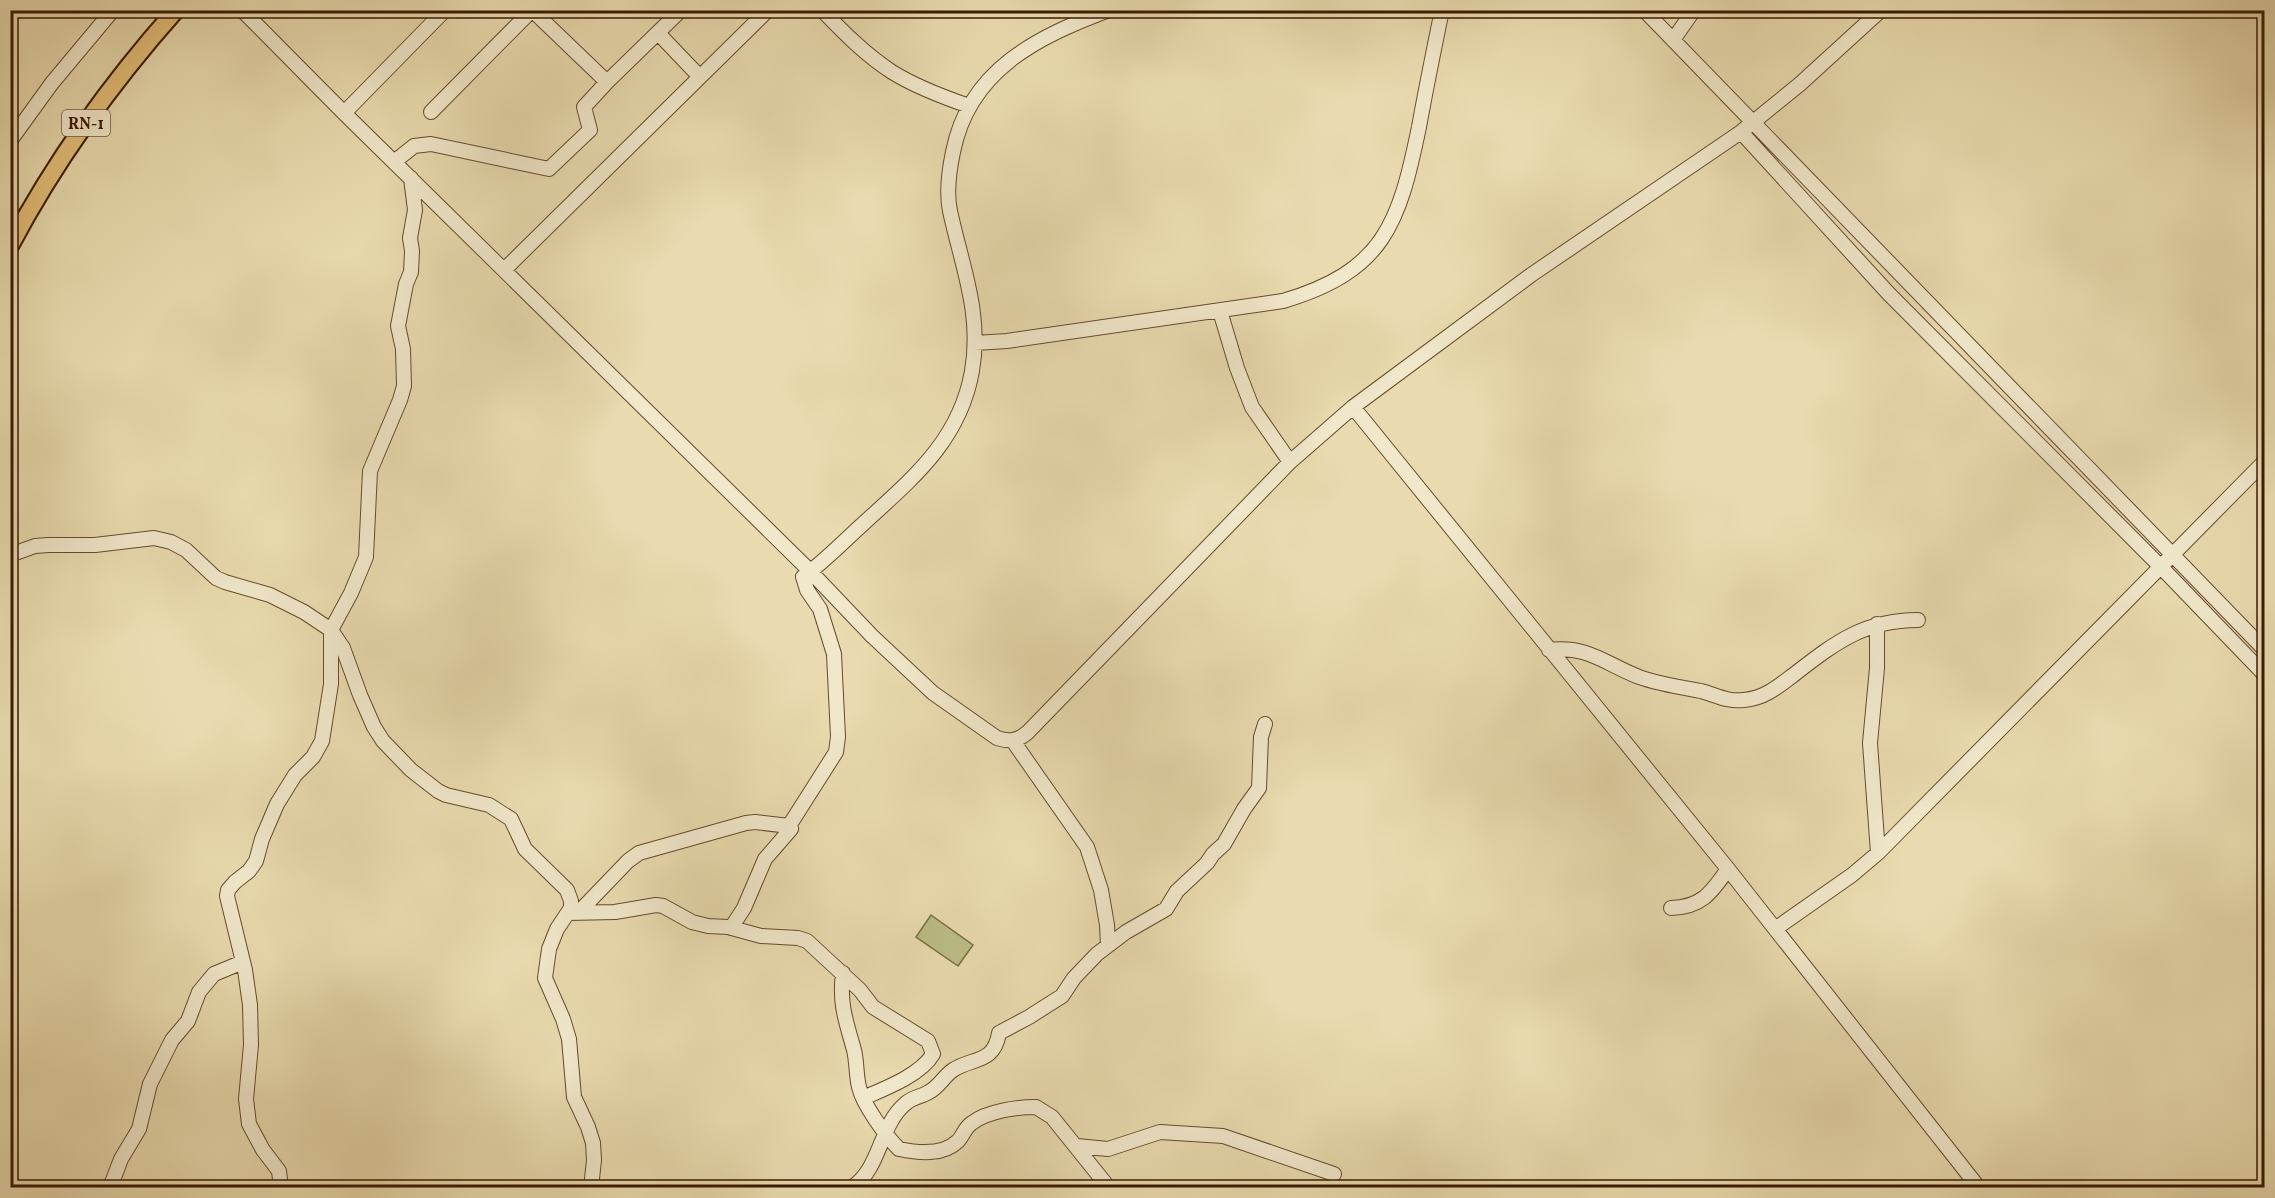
<svg xmlns="http://www.w3.org/2000/svg" width="2275" height="1198" viewBox="0 0 2275 1198" font-family="Vollkorn,serif">
	<rect width="100%" height="100%" fill="#e9dbaf"/>
	<filter id="stains"><feTurbulence type="fractalNoise" baseFrequency=".00333" numOctaves="4"/><feColorMatrix values="0 0 0 0 .2 0 0 0 0 .09 0 0 0 0 .02 0 0 0 .5 -.17"/></filter>
	<radialGradient id="worn" r=".72"><stop offset=".6" stop-color="#630" stop-opacity="0"/><stop offset="1" stop-color="#630" stop-opacity=".3"/></radialGradient>
	<path fill="#bbbe87" stroke="#7a6c44" stroke-width="1.5" d="M931 915 973 945 958 966 916 937Z"/>
	<g fill="none" stroke-linecap="round" stroke-linejoin="round">
		<defs>
			<path id="minor" d="M242 10 344 113 811 572 872 636 933 693 997 738C1009 742 1018 741 1028 732L1290 462 1353 407 1531 275 1741 132 1800 84 1881 10
				M532 10 607 82
				M822 10C844 33 866 55 892 72 916 87 943 97 969 106
				M1644 10 2264 649
				M658 33 700 77
				M1673 40 1694 10
				M431 112 532 10
				M344 113 445 10
				M1741 132 1889 294 2161 567 2264 674
				M10 141 52 83 113 10
				M394 162 414 146 431 144 549 169 590 130 584 107 607 82 681 10
				M504 270 768 10
				M1220 311 1237 368 1252 407 1290 462
				M975 343 1007 341 1283 301C1384 271 1399 224 1419 127 1426 88 1434 49 1442 10
				M1353 407 1728 869 1979 1188
				M10 555 35 546 48 545H95L154 538 171 542 186 550 216 578 225 582 270 595 304 612 331 630 343 648 360 695 374 727 383 741 411 770 438 791 446 795 489 805 511 819 525 849 567 890 571 901V908L557 929 549 949 545 978 563 1019 569 1039 574 1097 588 1127 593 1143 594 1160 591 1188
				M1877 624V668L1870 743 1878 853
				M1549 650C1588 645 1605 664 1639 677 1659 684 1679 687 1701 691 1716 695 1727 702 1744 700 1766 698 1780 685 1796 673 1836 642 1865 620 1918 620
				M1013 741 1087 847 1101 890 1107 925 1108 945
				M1671 908C1702 907 1711 893 1728 869
				M568 913 615 912 656 905 663 906 692 922 708 926 728 927 761 936 798 938 807 941 860 990 873 1007 928 1041 933 1054C921 1075 884 1089 863 1098
				M578 913 628 861 639 853 746 823 755 822 789 826
				M731 928 744 908 765 859 791 829 789 826 836 752 838 737 834 654 820 609 807 590 803 577C825 561 844 541 864 523 913 478 960 440 972 371 982 313 962 267 950 211 946 192 949 171 953 152 969 70 1037 37 1109 10
				M1775 929 1852 875 1878 853 2264 462
				M843 973C839 1004 846 1021 854 1050 857 1062 856 1075 859 1087 863 1105 886 1136 899 1149 918 1153 943 1156 958 1141 963 1136 965 1127 972 1123 987 1111 1018 1107 1036 1107L1052 1117 1109 1188
				M1077 1146 1108 1149 1160 1132 1223 1136 1334 1174
				M110 1188 121 1159 139 1129 150 1084 172 1040 188 1021 199 992 214 974 243 962
				M281 1188 279 1171 263 1150 249 1124 246 1099 251 1045 250 1005 245 970 227 896 228 890 235 882 249 871 256 861 262 839 277 804 295 775 313 757 322 741 331 684V630L351 593 366 557 370 471 400 400 404 386 403 349 398 326 406 284 411 272 412 251 410 238 415 210 411 178
				M851 1188C881 1169 879 1126 905 1104 912 1097 921 1097 929 1092 939 1087 944 1076 953 1070 973 1057 994 1064 999 1033L1029 1017 1062 996 1074 978 1097 954 1126 932 1166 909 1177 891 1207 863 1213 854 1224 844 1244 809 1259 788 1261 737 1265 724"/>
			<path id="major" d="M10 246C55 161 112 82 176 10"/>
		</defs>
		<use href="#minor" stroke="#654b2d" stroke-width="16"/>
		<use href="#major" stroke="#391b02" stroke-width="20"/>
		<use href="#minor" stroke="#f1e8cb" stroke-width="14"/>
		<use href="#major" stroke="#e4be78" stroke-width="16"/>
	</g>
	<g text-anchor="middle" stroke-width="5" stroke-linejoin="round" paint-order="stroke">
		<rect fill="#f1e8cb" stroke="#70583e" stroke-width="1.5" x="62" y="110" width="48" height="26" rx="4.5"/>
		<g font-size="16" font-weight="bold" fill="#391b02">
			<text x="86" y="129">RN-1</text>
		</g>
	</g>
	<rect width="2275" height="1198" fill="none" stroke="#e9dbaf" stroke-width="36"/>
	<rect x="12" y="12" width="2251" height="1174" fill="none" stroke="#391b02" stroke-width="3"/>
	<rect x="18" y="18" width="2239" height="1162" fill="none" stroke="#391b02" stroke-width="1.5"/>
	<rect width="100%" height="100%" filter="url(#stains)"/>
	<rect width="100%" height="100%" fill="url(#worn)"/>
</svg>
